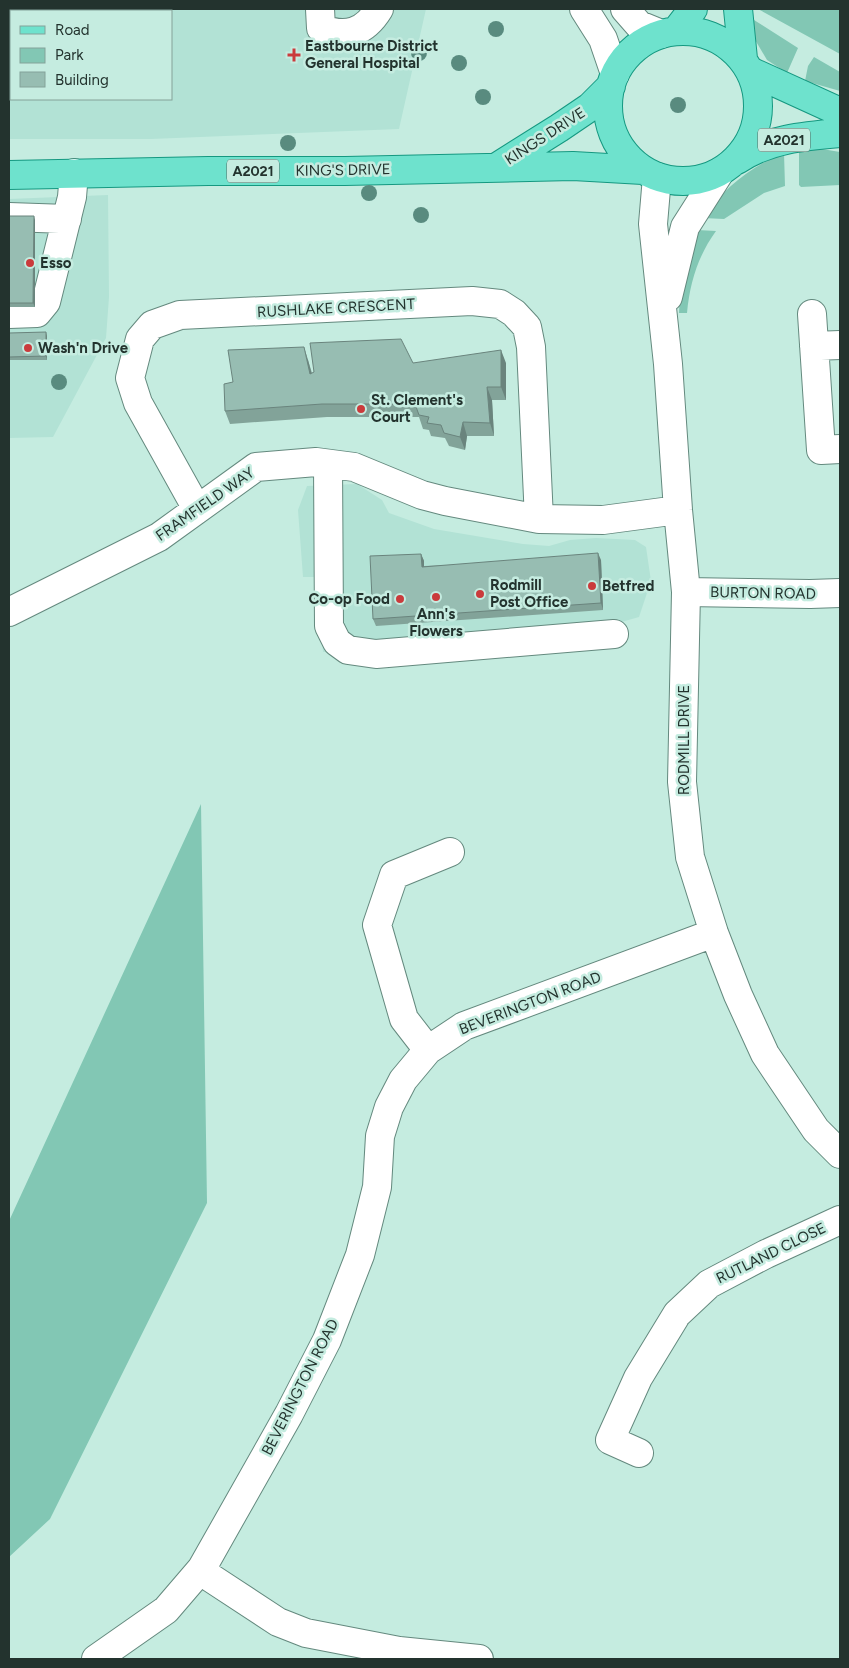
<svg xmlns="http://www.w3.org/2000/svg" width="849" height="1668" viewBox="0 0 849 1668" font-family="Figtree,sans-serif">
	<rect width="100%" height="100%" fill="#c5ece0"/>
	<path fill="#b2e2d5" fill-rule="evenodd" d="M9 9H426L399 129 151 139H9ZM11 11H171V99H11Z
		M108 195 109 297 106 338 53 437 9 438V199Z
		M357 484 382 500 389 513 434 529 523 544 549 546 570 540 596 538 635 540 646 547 651 581 639 617 604 627 323 652 318 577H303L298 510 307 486Z"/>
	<path fill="#82c7b4" d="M758 9H840V54Z
		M754 20 798 48 787 73 767 60 754 38Z
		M814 57 840 72V91L805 81 808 66Z
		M822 149 840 152V185L801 187 799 185V151Z
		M784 153 785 186 764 193 724 219 703 218C724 188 750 167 784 153Z
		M697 230 716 231C698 256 690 282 687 313H679L680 293Z
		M201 804 207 1203 50 1519 9 1557V1221Z"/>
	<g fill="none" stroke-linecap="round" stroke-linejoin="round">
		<defs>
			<path id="minor" d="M320 9 321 28C346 39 365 32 379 9
				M584 9 603 39 615 74
				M625 9 639 25 661 34
				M657 177 653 224 668 364 678 510 686 592 682 782 690 857 714 933 738 995 765 1054 816 1130 840 1154
				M9 217 67 219
				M668 297 685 227 720 172
				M9 314 37 313 46 302 72 197 74 173
				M812 314 821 450 840 449
				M814 346 840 345
				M328 464 329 626 337 642 348 650 376 654 614 634
				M197 509 138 403 130 378 140 339 152 325 180 315 472 301 500 304 514 313 527 327 531 347 539 519
				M686 592 810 594 840 593
				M9 612 159 537 256 467 316 462 354 467 422 495 445 501 539 519 603 520 678 510
				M428 1050 404 1019 377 925 394 875 450 852
				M639 1453 610 1440 638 1378 677 1314 709 1284 766 1254 840 1220
				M202 1568 211 1578 278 1622 306 1633 399 1651 479 1659
				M96 1659 166 1610 202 1568 289 1414 327 1340 360 1255 377 1187 380 1136 389 1107 403 1080 428 1050 464 1026 714 933"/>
			<path id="major" d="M738 9 743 59
				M608 106a75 75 0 1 1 150 0a75 75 0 1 1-150 0Z
				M676 31 693 9
				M750 71 840 112
				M737 160C768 139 804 136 840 133
				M497 167 559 128 590 107 611 86
				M9 175 208 171H345L573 166 643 170"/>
		</defs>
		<use href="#minor" stroke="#64897e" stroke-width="30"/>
		<use href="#major" stroke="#159880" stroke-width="30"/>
		<use href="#minor" stroke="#fff" stroke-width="28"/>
		<use href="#major" stroke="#6ee2cd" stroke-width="28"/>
	</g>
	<g fill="#598b7f">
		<circle cx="496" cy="29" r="8"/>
		<circle cx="419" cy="53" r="8"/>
		<circle cx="459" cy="63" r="8"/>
		<circle cx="483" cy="97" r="8"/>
		<circle cx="678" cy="105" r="8"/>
		<circle cx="288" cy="143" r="8"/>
		<circle cx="369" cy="193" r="8"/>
		<circle cx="421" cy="215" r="8"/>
		<circle cx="59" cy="382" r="8"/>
	</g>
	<path fill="#82a399" d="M9 216 35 220V307H9Z
		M9 333 47 336V360H9Z
		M308 360 312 373 413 363H506V400H492L494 436H467L465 450 449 446 445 438 431 436 429 430 423 429 419 417H327L230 424 225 411Z
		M421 554 424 561V566L601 560 603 610 376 626 373 619Z"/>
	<path fill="#6a847d" d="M34 216 35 220V307L33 303Z
		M46 332 47 336V360L46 356Z
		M304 347 308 360 315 387 310 374Z
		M501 350 506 363V400L501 387Z
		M487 387 492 400 494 436 490 423Z
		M463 422 467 436 465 450 460 437Z
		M598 553 601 560 603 610 601 603Z
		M421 554 424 561V574L422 567Z"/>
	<path fill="#97bdb2" stroke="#6a847d" d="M9 216H34L33 303H9Z
		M46 332V356L9 357V333Z
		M401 339 413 363 501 350V387H487L490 423 463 422 460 437 444 433 441 425 427 423 429 417 419 415 415 404H322L225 411 224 384 233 382 228 350 304 347 310 374 314 372 310 343Z
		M598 553 601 603 373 619 370 556 421 554 422 567Z"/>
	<g fill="#ca3b3c" stroke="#c5ece0" stroke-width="2">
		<path d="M291.5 47.5h5v5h5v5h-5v5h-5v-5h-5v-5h5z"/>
		<circle cx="30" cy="263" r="5"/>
		<circle cx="28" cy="348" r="5"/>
		<circle cx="361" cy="409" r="5"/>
		<circle cx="592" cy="586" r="5"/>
		<circle cx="480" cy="594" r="5"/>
		<circle cx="436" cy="597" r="5"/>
		<circle cx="400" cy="599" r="5"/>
	</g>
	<g text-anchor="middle" stroke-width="5" stroke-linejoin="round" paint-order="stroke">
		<g fill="#c5ece0" stroke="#546a63" stroke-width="1">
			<rect x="758" y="128.5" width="52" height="23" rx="4"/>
			<rect x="227" y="159.5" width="52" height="23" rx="4"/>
		</g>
		<g font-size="14" font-weight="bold" fill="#23332e">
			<text x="784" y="145">A2021</text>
			<text x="253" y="176">A2021</text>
		</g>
		<g font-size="15" font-weight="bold" fill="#23332e" stroke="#c5ece0" text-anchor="start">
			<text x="305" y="51">Eastbourne District<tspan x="305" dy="17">General Hospital</tspan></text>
			<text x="40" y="268">Esso</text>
			<text x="38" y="353">Wash'n Drive</text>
			<text x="371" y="405">St. Clement's<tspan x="371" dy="17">Court</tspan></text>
			<text x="490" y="590">Rodmill<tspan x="490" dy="17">Post Office</tspan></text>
			<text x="602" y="591">Betfred</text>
			<text x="390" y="604" text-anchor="end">Co-op Food</text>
			<text x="436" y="619" text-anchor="middle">Ann's<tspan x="436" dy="17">Flowers</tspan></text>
		</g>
		<g font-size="15" fill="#23332e" stroke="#c5ece0">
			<text transform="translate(545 136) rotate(-33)" y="5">KINGS DRIVE</text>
			<text transform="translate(343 170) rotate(-1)" y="5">KING'S DRIVE</text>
			<text transform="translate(336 308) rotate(-3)" y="5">RUSHLAKE CRESCENT</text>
			<text transform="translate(205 504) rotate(-35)" y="5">FRAMFIELD WAY</text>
			<text transform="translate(763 593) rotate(1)" y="5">BURTON ROAD</text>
			<text transform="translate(684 740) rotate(-90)" y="5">RODMILL DRIVE</text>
			<text transform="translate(530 1003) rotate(-21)" y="5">BEVERINGTON ROAD</text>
			<text transform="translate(771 1253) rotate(-26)" y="5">RUTLAND CLOSE</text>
			<text transform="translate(300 1387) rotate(-63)" y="5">BEVERINGTON ROAD</text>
		</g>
	</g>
	<rect width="849" height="1668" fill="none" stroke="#23332e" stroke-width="20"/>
	<rect x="10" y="10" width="162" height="90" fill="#c5ece0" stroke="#84a299"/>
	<rect x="20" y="26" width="25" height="8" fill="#6ee2cd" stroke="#84a299"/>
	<text x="55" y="35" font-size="15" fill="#23332e">Road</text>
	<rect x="20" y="48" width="25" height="15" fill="#82c7b4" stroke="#84a299"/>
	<text x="55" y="60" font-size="15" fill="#23332e">Park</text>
	<rect x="20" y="72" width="25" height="15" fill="#97bdb2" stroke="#84a299"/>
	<text x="55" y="85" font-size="15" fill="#23332e">Building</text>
</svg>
